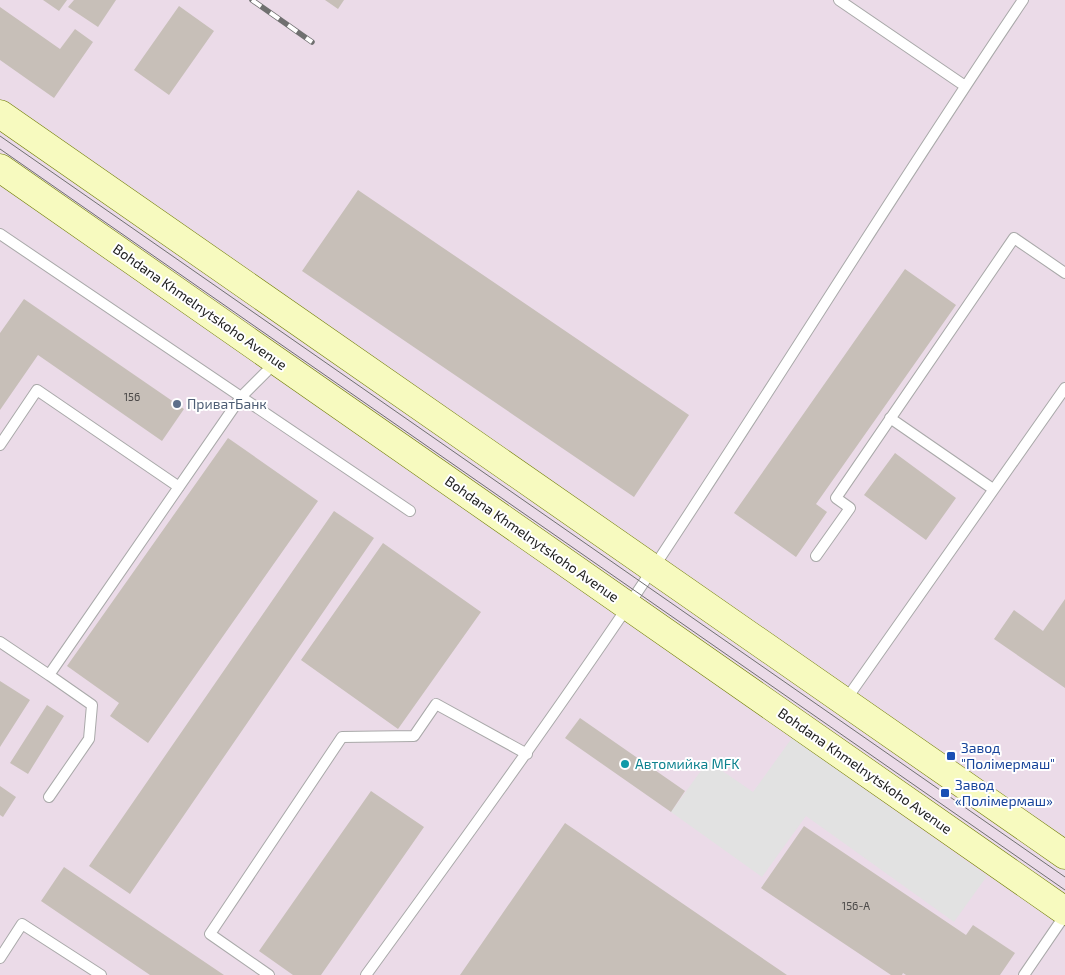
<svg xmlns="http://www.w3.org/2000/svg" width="1065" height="975" viewBox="0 0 1065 975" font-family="'Exo 2',sans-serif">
	<rect width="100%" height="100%" fill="#f2efe9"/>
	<path fill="#ebdbe8" d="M0 0H1065V975H0Z"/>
	<path fill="#e2e2e2" d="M792 738 987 876 954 922 806 816 762 877 671 812 708 761 753 792Z"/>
	<path fill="#c7bfb8" d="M43 0H67L59 11Z
		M74 0H116L98 27 68 7Z
		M325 0H344L338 9Z
		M179 6 214 31 169 95 134 70Z
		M0 7 60 49 75 29 93 42 54 98 0 60Z
		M358 190 689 415 634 497 302 271Z
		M905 269 956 305 816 504 827 512 796 557 734 513Z
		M24 299 184 409 162 441 38 355 0 410V333Z
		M228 438 318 501 148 743 110 716 119 703 67 666Z
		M895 453 956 498 926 540 864 495Z
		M334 511 374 538 130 894 89 866Z
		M383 543 481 612 398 729 301 660Z
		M1065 599V688L994 639 1014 610 1043 631Z
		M0 681 30 700 0 747Z
		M47 705 64 716 28 774 10 763Z
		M580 718 685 791 671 812 565 738Z
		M0 786 16 797 3 817 0 815Z
		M371 791 424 827 321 975H293L259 951Z
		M565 823 787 975H460Z
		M804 826 966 935 973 925 1015 953 1000 975H906L903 973 902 975H891L761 888Z
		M64 867 224 975H150L41 901Z"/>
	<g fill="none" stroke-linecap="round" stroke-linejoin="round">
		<defs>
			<path id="lane" d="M839 0 965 86
				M0 234 410 511
				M890 418 993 489
				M0 445 37 390 179 487
				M816 556 850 508 836 498 1014 238 1065 273
				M0 642 49 675
				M845 701 1065 388
				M49 797 89 739 92 705 49 675 241 397 276 362
				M0 958 22 924 101 975
				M269 975 210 934 342 737 414 736 436 704 527 754
				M366 975C454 854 542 733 626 609 761 408 887 201 1023 0
				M1024 975 1065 915"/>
			<path id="secondary" d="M0 114 1065 855
				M0 168 1065 911"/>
		</defs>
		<use href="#lane" stroke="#a9a9a9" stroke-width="12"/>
		<use href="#secondary" stroke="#707d05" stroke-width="29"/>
		<use href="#lane" stroke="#fff" stroke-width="10"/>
		<use href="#secondary" stroke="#f7fabf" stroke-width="28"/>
		<path stroke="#707070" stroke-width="1" d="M0 136 1065 877
			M0 149 1065 890"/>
		<defs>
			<path id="rail" d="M252 0 312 42"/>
		</defs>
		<use href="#rail" stroke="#707070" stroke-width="5.5"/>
		<use href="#rail" stroke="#fff" stroke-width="4" stroke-dasharray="11" stroke-linecap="butt"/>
	</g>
	<circle fill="#5c6f8a" stroke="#fff" stroke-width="2" cx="177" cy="404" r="5"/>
	<g fill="#1a4fb4" stroke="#fff" stroke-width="2">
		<rect x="946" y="751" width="10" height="10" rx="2.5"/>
		<rect x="940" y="788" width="10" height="10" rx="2.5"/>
	</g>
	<circle fill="#0f9aa8" stroke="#fff" stroke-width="2" cx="625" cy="764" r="5"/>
	<g text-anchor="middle" stroke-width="4" stroke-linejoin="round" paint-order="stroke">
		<g font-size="11" fill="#4b4948">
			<text x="132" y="401">156</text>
			<text x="856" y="910">156-А</text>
		</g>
		<g font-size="14" fill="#222" stroke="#fff">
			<text transform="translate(200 307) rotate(35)" y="5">Bohdana Khmelnytskoho Avenue</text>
			<text transform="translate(532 539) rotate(35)" y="5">Bohdana Khmelnytskoho Avenue</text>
			<text transform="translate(865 771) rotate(35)" y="5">Bohdana Khmelnytskoho Avenue</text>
		</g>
		<g font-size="14" fill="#4e5e75" stroke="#fff" text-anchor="start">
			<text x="187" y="409">ПриватБанк</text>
		</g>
		<g font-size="14" fill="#164399" stroke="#fff" text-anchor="start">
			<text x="961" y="753">Завод<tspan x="961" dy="16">"Полімермаш"</tspan></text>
			<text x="955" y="790">Завод<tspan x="955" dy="16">«Полімермаш»</tspan></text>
		</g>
		<g font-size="14" fill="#0d838f" stroke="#fff" text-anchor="start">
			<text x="635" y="769">Автомийка MFK</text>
		</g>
	</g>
</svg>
